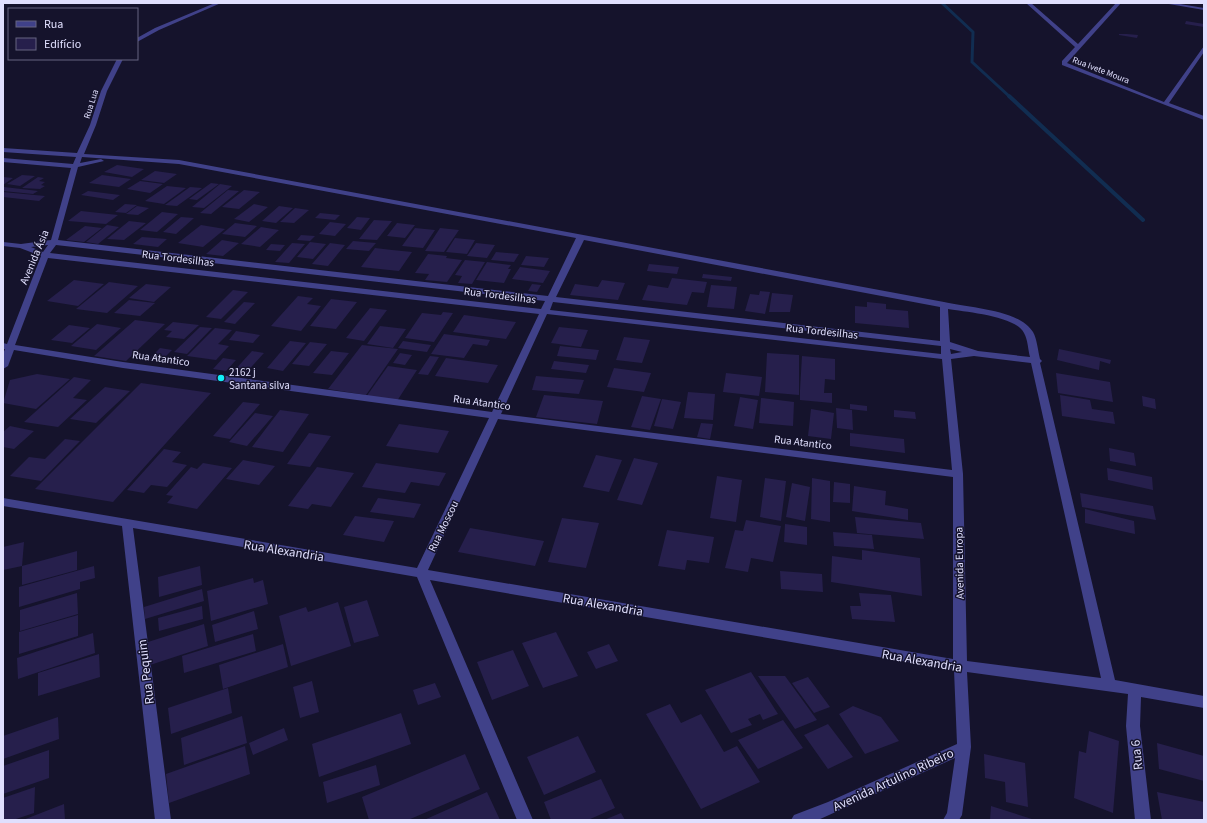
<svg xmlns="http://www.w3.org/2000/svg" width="1207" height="823" viewBox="0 0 1207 823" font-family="'Source Sans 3',sans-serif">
	<rect width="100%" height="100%" fill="#15132c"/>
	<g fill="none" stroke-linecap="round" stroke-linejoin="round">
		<path stroke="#112d51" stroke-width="3" d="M942 3 973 32 972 62 1010 97"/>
		<path stroke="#112d51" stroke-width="4" d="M1009 96 1143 220"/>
	</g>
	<path fill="#261f4c" d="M1186 21 1204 24V27L1185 24Z
		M1119 34H1127L1138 35 1137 38 1119 35Z
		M117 165 144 169 132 177 104 172Z
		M155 171 177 174 164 183 141 180Z
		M22 175 35 176 20 186 7 184Z
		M102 175 131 179 119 187 89 183Z
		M3 177 13 178 3 185Z
		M38 177 44 178 39 181 45 182 41 185 45 186 40 189 22 188Z
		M140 181 163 184 150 193 127 189Z
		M211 183 219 184 197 200 189 199Z
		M220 184 232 186 204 208 192 207Z
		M167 186 186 188 164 204 145 201Z
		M4 187 38 191 33 194 3 191Z
		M190 187 202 188 177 206 165 205Z
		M228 190 239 191 211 214 200 213Z
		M244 190 260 192 239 209 222 207Z
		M88 191 120 195 113 200 81 195Z
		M3 192 45 196 39 201 3 197Z
		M125 204 137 205 126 213 115 212Z
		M254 204 268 207 249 222 234 219Z
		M137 206 149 208 138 215 126 214Z
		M279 206 293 208 276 223 262 221Z
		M295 208 309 210 294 223 280 222Z
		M81 211 118 215 106 224 68 221Z
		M162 212 178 214 157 232 140 230Z
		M320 213 340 215 335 220 315 218Z
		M181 217 194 218 176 234 163 232Z
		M357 217 370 218 361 230 347 228Z
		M374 220 392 221 377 240 359 239Z
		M129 221 146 223 124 240 107 239Z
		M330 222 346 224 335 236 319 234Z
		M235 223 257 226 245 237 222 234Z
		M397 223 415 225 405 238 387 236Z
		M107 225 119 227 98 244 86 242Z
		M201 225 225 229 203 247 178 243Z
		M85 226 102 228 84 242 66 240Z
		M261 227 279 230 260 247 241 244Z
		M415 228 435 230 423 248 402 246Z
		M440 228 459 230 444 252 425 251Z
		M301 235 315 236 310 241 297 240Z
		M142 237 167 239 158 247 133 244Z
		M455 238 475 240 467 254 446 252Z
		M222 240 239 243 223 256 206 254Z
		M353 241 376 243 369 251 346 249Z
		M310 242 326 244 313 259 297 257Z
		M292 243 305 244 289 263 275 262Z
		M330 243 345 245 328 266 312 264Z
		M476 243 495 245 487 258 467 256Z
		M271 244 285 245 280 251 266 250Z
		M375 248 392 250 412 252 399 271 361 267Z
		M496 252 519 254 514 262 491 260Z
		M428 254 447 256 446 258 462 260 447 282 425 280 429 274 415 273Z
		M526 256 549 258 544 267 521 265Z
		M465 260 485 262 472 284 458 283 462 276 455 275Z
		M487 262 511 265 508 269H511L504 283 476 280Z
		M649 264 679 267 677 274 647 271Z
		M520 267 550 271 543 283 512 279Z
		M703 274 732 277 731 281 702 278Z
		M672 278 707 282 704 293 692 292 687 305 642 300 648 285 668 288Z
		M74 280 104 284 78 306 47 301Z
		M602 280 625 283 618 300 570 295 575 284 598 287Z
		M109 282 138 286 107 313 76 309Z
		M146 284 171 287 154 302 129 298Z
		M532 284 541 285 537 292 528 291Z
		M711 285 737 287 734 309 707 307Z
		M233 290 248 292 221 319 206 317Z
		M760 291 770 292 765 314 745 311 750 294 759 295Z
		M772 293 793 295 790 312H769Z
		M298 296 313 298 307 304 321 306 301 331 271 326Z
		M331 299 357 302 336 329 310 326Z
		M129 300 155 303 140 316 114 313Z
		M244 302 255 303 235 324 224 322Z
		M867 302 886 304V309L908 311 909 328 855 323V306L867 307Z
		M370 308 387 310 364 341 346 338Z
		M443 312 453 313 434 342 405 338 422 313 441 315Z
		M464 315 516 322 506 339 453 332Z
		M135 320 165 324 126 361 94 356Z
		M173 322 199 325 184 339 166 337 172 331 164 330Z
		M97 324 121 328 96 350 71 346Z
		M69 325 90 328 72 343 51 340Z
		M380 326 406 329 393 348 367 344Z
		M200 327 212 328 187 354 174 352Z
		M559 327 588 330 581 347 551 343Z
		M215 328 232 330 218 344 229 346 216 360 187 356Z
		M236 331 260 335 253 343 229 340Z
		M444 334 490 340 487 346 473 344 464 358 431 354Z
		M624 337 650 340 642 363 616 360Z
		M290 341 306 343 283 371 267 368Z
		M403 341 431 345 427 352 398 348Z
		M310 342 327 344 309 366 292 364Z
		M362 345 398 349 366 395 328 389Z
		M560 346 599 350 596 360 557 356Z
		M160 348 172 350 161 361 148 360Z
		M1059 349 1111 360 1110 364 1100 361 1099 370 1057 360Z
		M252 351 264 353 245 374 233 372Z
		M331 351 349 353 332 375 313 373Z
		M400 353 412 355 405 365 393 363Z
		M767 353 799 355V395L765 392Z
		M430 356 439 357 428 375 418 374Z
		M802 356 835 359V380L825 379 824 393H832V403L800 400V390L811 391 800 390Z
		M223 358 236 360 226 371 213 369Z
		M446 358 498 365 488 383 435 376Z
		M554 361 589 365 586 373 551 369Z
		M388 366 417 370 397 401 366 397Z
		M614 368 651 373 644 392 607 387Z
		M726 373 762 377 759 396 723 392Z
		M1056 373 1110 382 1113 402 1058 393Z
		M37 374 70 379 36 409 3 403 10 380Z
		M536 376 584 380 579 394 532 390Z
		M74 377 91 380 73 398 87 400 58 427 24 422Z
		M141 383 211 393 113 502 35 489Z
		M105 387 130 391 96 423 70 419Z
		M688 392 715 394 713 420 684 418Z
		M544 395 603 401 597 424 536 417Z
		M1060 395 1090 400 1092 409 1113 412 1115 424 1062 416Z
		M642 396 661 399 650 430 631 427Z
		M1142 396 1155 399 1156 409 1143 406Z
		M740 397 758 400 753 429 734 426Z
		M761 398 794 402 793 426 759 423Z
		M662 399 681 402 673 429 654 426Z
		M243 402 260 404 230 439 213 436Z
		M850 404 867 406V411L850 409Z
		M836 408 852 410 853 430 837 428Z
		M811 409 834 413 831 439 808 436Z
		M280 410 309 414 283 452 252 447Z
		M894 410 915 412 916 419 894 417Z
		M255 413 273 416 247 446 229 442Z
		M701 423 713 424 710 439 697 437Z
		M399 424 449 431 438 453 386 446Z
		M10 426 34 431 14 449 3 447V432Z
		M309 433 331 436 310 467 287 464Z
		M850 433 904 439 905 453 850 446Z
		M65 439 80 441 41 481 10 476 29 457 45 459Z
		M1109 448 1134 453 1136 466 1110 461Z
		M164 449 181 452 172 462 187 465 167 487 151 485 144 493 127 490Z
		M596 455 622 460 609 492 583 487Z
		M634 458 658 463 642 505 617 500Z
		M243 460 275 466 259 485 226 479Z
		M203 463 232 468 197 509 167 503 173 496 166 495 191 467 197 469Z
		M376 463 446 473 439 486 411 482 405 493 362 487Z
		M317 467 354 473 331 507 312 504 308 509 288 506Z
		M1107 468 1152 477 1153 490 1108 480Z
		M717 476 742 480 736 522 710 518Z
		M765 478 786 481 781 521 760 517Z
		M812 478 830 481V522L811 519Z
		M834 482 850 484V503L833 502Z
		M792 483 810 487 805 521 786 517Z
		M854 486 886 491 885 505 908 509V520L852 511Z
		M1080 493 1153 506 1156 520 1082 507Z
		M378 498 421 504 414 518 370 512Z
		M1085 509 1134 521 1135 534 1085 523Z
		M355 516 394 521 384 542 343 535Z
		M855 517 921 523 924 539 857 533Z
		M562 518 599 523 586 568 548 562Z
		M746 520 781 526 773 562 751 558 748 572 725 568 735 530 743 531Z
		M785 524 807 527V545L784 542Z
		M470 528 544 541 535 566 458 552Z
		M667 530 714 537 709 563 687 560 685 570 658 566Z
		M833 532 872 535 874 549 834 546Z
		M24 542 22 566 3 570V547Z
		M862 550 920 558 922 596 831 582 832 556 862 560Z
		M77 551V570L22 585V566Z
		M94 566 95 578 80 582V589L19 607V587Z
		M200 566 202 585 159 597 158 577Z
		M780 571 822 574 823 592 781 589Z
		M253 578 254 583 263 580 268 604 211 621 207 591Z
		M202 589 204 601 145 619 144 607Z
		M77 593 78 614 20 631V610Z
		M859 593 891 595 895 622 852 619 850 606H861Z
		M367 600 379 636 354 643 344 607Z
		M338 602 351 646 291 666 279 616 306 607 308 612Z
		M202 606 203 619 159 631 158 618Z
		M254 611 258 629 215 642 212 625Z
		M78 615V636L19 654V632Z
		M204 624 208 646 150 665 148 642Z
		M556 632 578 676 543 688 522 643Z
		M93 633 95 653 18 679 17 658Z
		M253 634 256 651 184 673 182 656Z
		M283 644 288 667 223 689 219 665Z
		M609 644 618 661 596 669 587 652Z
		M513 650 529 686 492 700 477 662Z
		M99 654 100 677 38 696V673Z
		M751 672 778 714 763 720 760 714 748 719 752 725 731 733 705 690Z
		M758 676H785L817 720 795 729Z
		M808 677 830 707 814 713 792 683Z
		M312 681 319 712 300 718 293 687Z
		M435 683 441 697 418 705 413 690Z
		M228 688 232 713 171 734 168 708Z
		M670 704 681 723 701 714 724 752 737 746 760 782 701 809 646 714Z
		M853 706 881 717 899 741 865 754 839 714Z
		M401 713 411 744 319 777 312 744Z
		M242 716 247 743 184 765 181 738Z
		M58 717 59 739 3 759V736Z
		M783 720 803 748 758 769 738 740Z
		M828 724 853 757 828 769 804 735Z
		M284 728 288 740 253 755 249 743Z
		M1089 731 1119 741 1113 813 1074 798 1079 751 1086 753Z
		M578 736 596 772 544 795 527 757Z
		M1157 743 1204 756V781L1159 769Z
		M245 746 250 774 169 803 166 774Z
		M49 750V778L3 794V766Z
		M465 754 480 789 408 820H369L362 797Z
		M984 754 1025 763 1028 807 1006 802 1005 782 985 778Z
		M376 765 380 785 327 803 323 782Z
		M601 779 615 808 588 820H551L544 802Z
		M35 787 34 813 13 820H3V798Z
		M487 792 500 820H424Z
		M1157 792 1204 802V820H1162Z
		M64 804 65 820H23Z
		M991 806 1035 820H990Z
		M621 813 625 820H604Z"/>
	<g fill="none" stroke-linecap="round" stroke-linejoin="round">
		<path fill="#404189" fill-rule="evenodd" d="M215 3H221L159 30 137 42V38L155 28Z
			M1026 3H1031L1078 44 1116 3H1121L1067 63 1164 102 1204 46V52L1169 103 1204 116V120L1062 65V61L1075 47Z
			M1163 3H1174L1204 8V10Z
			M117 59H123L107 91 96 125 84 154 179 160 944 302C968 308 1019 309 1033 332 1037 339 1038 351 1040 359L1042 361 1040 363 1115 680 1204 696V708L1141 697 1140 726 1151 820H1135L1126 726 1128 694 967 672 971 747 962 815 959 820H943L947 813 955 758 818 820H791L794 815 828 802 957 744 954 670 430 580 533 820H517L417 577 133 528 171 820H155L122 526 3 506V498L417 568 489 418 123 368 14 350 8 366 3 369V354L5 349H3V343L7 344 41 256 20 248 3 246V242L21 244 51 240 71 168 3 162V158L73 164 76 157 3 152V148L77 153 90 125 101 91ZM82 157 179 164 576 238 548 296 58 240 78 167 104 161 101 159 80 163ZM584 240 940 307V341L556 297ZM48 245 43 252 31 247ZM56 245 545 301 541 309 50 253ZM48 258 539 314 492 412 123 362 15 345ZM553 302 941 346V354L550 310ZM948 309C966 312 1016 316 1024 333 1028 340 1028 350 1030 357L978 351 950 342ZM547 314 942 359 952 470 501 414ZM950 349 962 352 951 354ZM974 356 1031 363 1101 678 967 661 963 474 951 359ZM498 419 953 477V659L428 570Z"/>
	</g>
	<circle fill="#12eef7" stroke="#15132c" stroke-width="1.5" cx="221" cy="378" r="4"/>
	<g text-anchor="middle" stroke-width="3" stroke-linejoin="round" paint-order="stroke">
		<g font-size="9" fill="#e0dffe" stroke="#15132c">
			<text transform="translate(1101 70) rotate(21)" y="3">Rua Ivete Moura</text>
			<text transform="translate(91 104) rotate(-72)" y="3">Rua Lua</text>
		</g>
		<g font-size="11" fill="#e0dffe" stroke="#15132c">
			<text transform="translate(34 257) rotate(-67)" y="4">Avenida Ásia</text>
			<text transform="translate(178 258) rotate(7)" y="4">Rua Tordesilhas</text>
			<text transform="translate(500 295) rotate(7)" y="4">Rua Tordesilhas</text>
			<text transform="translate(822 331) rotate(6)" y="4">Rua Tordesilhas</text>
			<text transform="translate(161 358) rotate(8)" y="4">Rua Atantico</text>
			<text transform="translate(482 402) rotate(8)" y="4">Rua Atantico</text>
			<text transform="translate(803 442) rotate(7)" y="4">Rua Atantico</text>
			<text transform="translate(443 526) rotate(-64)" y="4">Rua Moscou</text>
			<text transform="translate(959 563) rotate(-91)" y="4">Avenida Europa</text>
		</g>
		<g font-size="11" fill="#e0dffe" stroke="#15132c" text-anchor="start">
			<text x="229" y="376">2162 j<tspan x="229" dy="13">Santana silva</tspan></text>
		</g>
		<g font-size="13" fill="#e0dffe" stroke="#15132c">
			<text transform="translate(284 550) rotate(9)" y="5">Rua Alexandria</text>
			<text transform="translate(603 604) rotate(10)" y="5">Rua Alexandria</text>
			<text transform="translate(922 660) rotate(10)" y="5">Rua Alexandria</text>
			<text transform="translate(145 672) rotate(-97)" y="5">Rua Pequim</text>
			<text transform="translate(1136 755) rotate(-96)" y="5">Rua 6</text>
			<text transform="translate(893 779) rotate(-25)" y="5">Avenida Artulino Ribeiro</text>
		</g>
	</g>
	<rect width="1207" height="823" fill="none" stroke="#e0dffe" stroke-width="8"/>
	<rect x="8" y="8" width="130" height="52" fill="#15132c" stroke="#666580"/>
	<rect x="16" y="21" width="20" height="6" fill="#404189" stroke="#666580"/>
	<text x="44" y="28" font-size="12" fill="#e0dffe">Rua</text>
	<rect x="16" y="38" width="20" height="12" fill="#261f4c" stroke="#666580"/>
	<text x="44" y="48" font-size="12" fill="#e0dffe">Edifício</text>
</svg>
